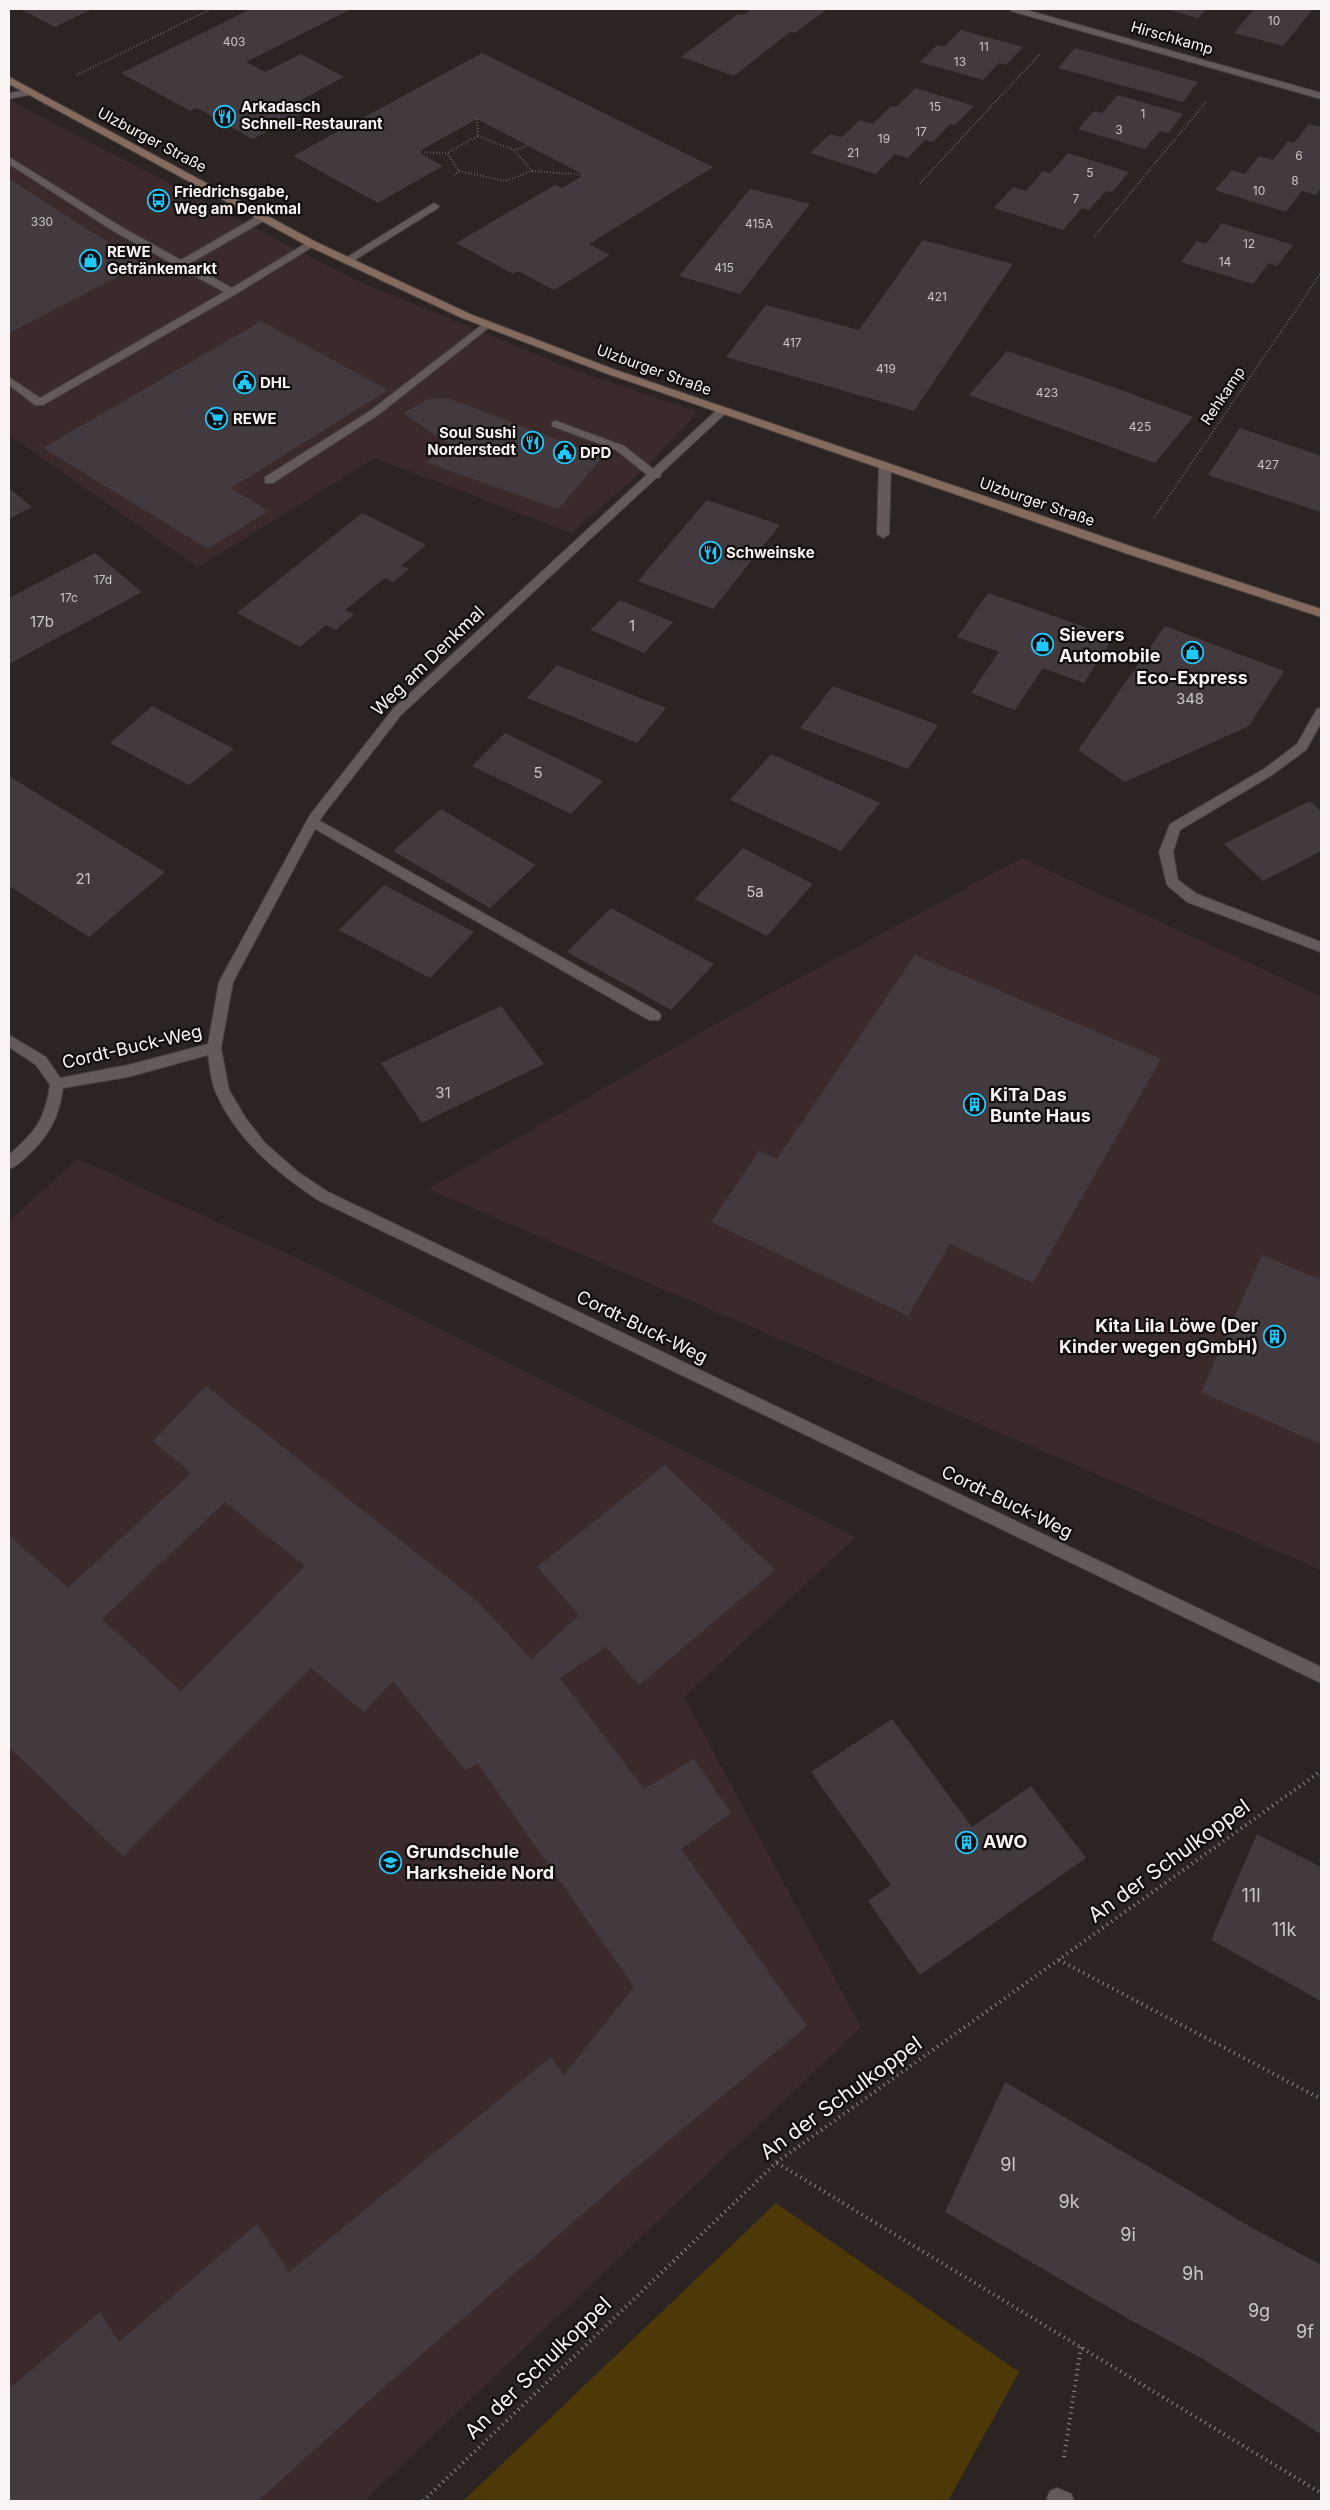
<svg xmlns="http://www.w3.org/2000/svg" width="1330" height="2510" viewBox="0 0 1330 2510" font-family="Inter,sans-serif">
	<rect width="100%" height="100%" fill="#2b2423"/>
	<path fill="#3a2b2a" d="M9 100 353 279 577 371 698 412 643 470 571 533 375 458 198 567 9 435Z
		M1022 858 1321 996V1570L428 1189 728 1017Z
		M78 1159 312 1265 856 1537 684 1697 861 2027 364 2501H9V1221Z"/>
	<path fill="#4d3907" d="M776 2203 1019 2372 948 2501H463Z"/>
	<path fill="#423a3e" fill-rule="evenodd" d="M20 9H92L55 27Z
		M251 9H351L246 62 265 72 301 54 344 77 290 106 302 113 253 139 197 108 190 111 121 73Z
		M752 9H827L795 33 790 32 734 76 681 57 738 14 743 15Z
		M1166 9H1207L1198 18Z
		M1254 9H1313L1283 46 1234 33Z
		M961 30 1023 47 1006 65 999 63 983 80 920 62 937 45 944 47Z
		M1075 48 1198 82 1183 102 1058 68Z
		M482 53 713 167 589 244 610 255 554 290 518 271 513 274 456 243 555 185 562 188 584 175 477 119 418 152 443 166 378 203 293 156Z
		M916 88 974 106 955 125 950 124 933 142 925 140 908 158 895 154 876 174 810 153 830 134 842 137 860 120 873 124 891 106 896 107Z
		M1118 95 1183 114 1168 133 1160 131 1145 149 1078 129 1094 111 1102 113Z
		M1309 124 1321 127V188L1316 195 1302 191 1286 212 1215 190 1232 170 1245 174 1259 156 1273 160 1288 141 1294 143Z
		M1068 153 1129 172 1112 192 1106 191 1089 210 1082 208 1063 230 994 208 1013 187 1026 191 1043 171 1050 173Z
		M9 179 142 264 9 333Z
		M750 189 810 204 740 294 679 276Z
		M1222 223 1293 245 1277 266 1269 263 1253 284 1181 262 1197 241 1206 244Z
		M923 240 1013 264 914 411 726 357 766 305 859 330Z
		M261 321 388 390 231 488 268 511 208 549 43 448Z
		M1007 351 1124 391 1193 417 1155 463 969 395Z
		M448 398 603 457 558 509 425 462 451 446 403 413 429 399Z
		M1240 428 1321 456V512L1208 475Z
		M9 488 32 507 9 519Z
		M707 500 780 525 713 609 638 581Z
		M362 513 426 545 401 566 409 569 393 582 385 578 345 610 354 614 336 630 326 625 300 647 237 613Z
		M95 553 142 592 9 664V598Z
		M988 593 1113 637 1084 683 1043 668 1015 710 971 693 999 652 957 637Z
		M620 600 673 622 644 653 591 630Z
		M1165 626 1284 671 1249 726 1125 782 1078 750Z
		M557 665 666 708 637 743 527 698Z
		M833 686 938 725 908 769 800 728Z
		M152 706 234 749 189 785 110 743Z
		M505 733 603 781 571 814 472 766Z
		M771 754 880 803 841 851 730 800Z
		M9 776 64 810 165 872 89 937 9 886Z
		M1310 801 1321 811V851L1263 881 1224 844Z
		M441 809 536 865 490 908 393 851Z
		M743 848 813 884 767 936 695 899Z
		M384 885 474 932 430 978 339 930Z
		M611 908 714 964 671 1010 567 952Z
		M915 955 1161 1059 1033 1283 950 1244 908 1316 711 1222 759 1151 777 1159Z
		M501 1006 544 1064 422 1123 381 1063Z
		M1262 1255 1321 1280V1444L1201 1392Z
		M206 1386 477 1601 531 1659 579 1615 537 1567 665 1465 775 1570 639 1685 606 1647 560 1678 644 1789 694 1759 731 1813 681 1849 807 2026 633 2170 374 2396 258 2501H9V2389L100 2312 119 2342 257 2224 289 2272 551 2057 564 2075 634 1987 478 1764 465 1770 393 1681 364 1712 311 1668 123 1856 9 1747V1535L68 1588 191 1473 153 1441ZM225 1502 305 1566 181 1691 102 1619Z
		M892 1719 972 1827 1031 1786 1086 1858 920 1975 868 1901 891 1885 811 1772Z
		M1257 1834 1321 1867V2001L1211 1940Z
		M1005 2082 1251 2227 1321 2265V2434L1203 2359 1132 2321 945 2212Z"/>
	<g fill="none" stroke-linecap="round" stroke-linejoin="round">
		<defs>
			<path id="service" d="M9 157 123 228 181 260 259 215H267V219L189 264 232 288 308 242 317 244 236 294 43 405H35L9 385V377L40 398 224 292 115 232 9 164Z
				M434 203 439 206 438 208 350 263 346 264 341 261Z
				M487 321 491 322V326L378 415 273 483H265V477L370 411Z
				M556 421 624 446 661 475 659 478H651L616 450 552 426V422Z
				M885 462 891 466 889 534 883 538 877 534 879 466Z
				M1321 708V723L1306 750 1272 775 1180 830 1173 852 1178 880 1197 894 1321 942V952L1187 902 1167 885 1159 852 1170 824 1264 769 1297 744 1317 709Z
				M313 817 659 1012 661 1016 659 1020H649L308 825 307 822Z
				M1057 2488 1071 2494 1074 2501H1048L1047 2498 1050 2491Z"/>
			<path id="minor" d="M1010 9H1023L1321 93V99L1011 11Z
				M30 89 33 90V94L9 99V93Z
				M723 407 729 410 727 412 401 715 321 818 233 982 221 1048 229 1090 245 1117 265 1143 298 1172 328 1192 1321 1667V1683L318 1200C276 1172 237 1140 216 1093 211 1082 210 1067 208 1055L128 1077 63 1088C59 1117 49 1136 28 1155 22 1161 16 1167 9 1169V1155C35 1132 45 1120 50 1085L36 1065 9 1047V1035L46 1057 60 1078 128 1065 208 1044 219 982 310 815 393 709 719 408Z"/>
			<path id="secondary" d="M9 77 316 242 470 314 613 369 1136 548 1321 609V617L1128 554 605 373 462 318 308 246 9 84Z"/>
		</defs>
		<use href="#service" stroke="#46403f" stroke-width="2"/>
		<use href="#minor" stroke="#46403f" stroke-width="2"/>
		<use href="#secondary" stroke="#46403f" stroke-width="2"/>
		<path stroke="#948e8d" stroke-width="2" stroke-dasharray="0.5 2.5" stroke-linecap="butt" d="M77 75 211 9
			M477 119 478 136
			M478 136 514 150 532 171 505 181 459 171 447 153Z
			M514 150 528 146
			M418 152 447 153
			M532 171 584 175
			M454 175 459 171
			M920 183 1039 55
			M1094 237 1206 102
			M1154 518 1321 273"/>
		<path stroke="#948e8d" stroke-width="4" stroke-dasharray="1 4.5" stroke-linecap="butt" d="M1059 1960 1321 2099
			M777 2163 1321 2493
			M1064 2457 1081 2347
			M423 2501 777 2162 1321 1771"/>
		<use href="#service" fill="#635a59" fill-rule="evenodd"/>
		<use href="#minor" fill="#635a59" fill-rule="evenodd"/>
		<use href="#secondary" fill="#856b5d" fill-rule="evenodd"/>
	</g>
	<defs>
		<symbol id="restaurant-ring" viewBox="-11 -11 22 22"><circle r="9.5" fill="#110e0e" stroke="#20c9fd" stroke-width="1.5"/><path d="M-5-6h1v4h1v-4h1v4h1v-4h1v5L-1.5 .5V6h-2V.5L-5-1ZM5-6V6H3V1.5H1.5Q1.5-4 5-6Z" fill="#20c9fd"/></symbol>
		<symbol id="bus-ring" viewBox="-11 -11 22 22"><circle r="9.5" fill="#110e0e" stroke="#20c9fd" stroke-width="1.5"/><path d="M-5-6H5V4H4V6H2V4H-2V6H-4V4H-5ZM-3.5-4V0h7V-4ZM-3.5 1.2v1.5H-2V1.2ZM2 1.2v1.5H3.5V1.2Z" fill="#20c9fd"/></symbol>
		<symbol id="shop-ring" viewBox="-11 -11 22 22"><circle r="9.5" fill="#110e0e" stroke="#20c9fd" stroke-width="1.5"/><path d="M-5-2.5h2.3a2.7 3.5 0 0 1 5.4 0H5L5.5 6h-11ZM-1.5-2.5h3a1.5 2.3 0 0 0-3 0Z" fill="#20c9fd"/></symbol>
		<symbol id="civic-ring" viewBox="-11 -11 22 22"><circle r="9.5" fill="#110e0e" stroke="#20c9fd" stroke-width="1.5"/><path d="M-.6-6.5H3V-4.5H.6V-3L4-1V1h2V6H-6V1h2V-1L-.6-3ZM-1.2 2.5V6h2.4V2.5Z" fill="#20c9fd"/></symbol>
		<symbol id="supermarket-ring" viewBox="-11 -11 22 22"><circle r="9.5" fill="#110e0e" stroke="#20c9fd" stroke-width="1.5"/><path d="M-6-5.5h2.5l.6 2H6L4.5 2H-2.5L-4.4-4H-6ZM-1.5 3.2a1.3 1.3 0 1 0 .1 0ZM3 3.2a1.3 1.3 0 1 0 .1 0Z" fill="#20c9fd"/></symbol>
		<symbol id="building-ring" viewBox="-11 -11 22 22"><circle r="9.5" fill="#110e0e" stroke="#20c9fd" stroke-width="1.5"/><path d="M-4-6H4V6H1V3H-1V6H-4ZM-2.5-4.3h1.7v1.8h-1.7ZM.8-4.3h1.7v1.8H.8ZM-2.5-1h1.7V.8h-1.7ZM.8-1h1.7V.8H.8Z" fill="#20c9fd"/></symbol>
		<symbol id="school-ring" viewBox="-11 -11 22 22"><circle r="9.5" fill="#110e0e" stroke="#20c9fd" stroke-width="1.5"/><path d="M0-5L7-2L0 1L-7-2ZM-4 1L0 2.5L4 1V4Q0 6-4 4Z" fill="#20c9fd"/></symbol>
	</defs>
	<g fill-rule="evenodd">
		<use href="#restaurant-ring" x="212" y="104" width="25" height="25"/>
		<use href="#bus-ring" x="146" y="188" width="25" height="25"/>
		<use href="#shop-ring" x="78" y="248" width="25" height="25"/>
		<use href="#civic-ring" x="232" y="370" width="25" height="25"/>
		<use href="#supermarket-ring" x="204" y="406" width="25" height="25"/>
		<use href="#restaurant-ring" x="520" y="430" width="25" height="25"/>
		<use href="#civic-ring" x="552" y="440" width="25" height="25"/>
		<use href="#restaurant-ring" x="698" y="540" width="25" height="25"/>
		<use href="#shop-ring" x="1030" y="632" width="25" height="25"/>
		<use href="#shop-ring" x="1180" y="640" width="25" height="25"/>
		<use href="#building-ring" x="962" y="1092" width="25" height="25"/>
		<use href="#building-ring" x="1262" y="1324" width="25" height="25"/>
		<use href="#building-ring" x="954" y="1830" width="25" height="25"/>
		<use href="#school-ring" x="378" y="1850" width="25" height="25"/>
	</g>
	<g text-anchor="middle" stroke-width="4.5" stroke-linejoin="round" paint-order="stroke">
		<g font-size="12" fill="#cbc6c6">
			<text x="1274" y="25">10</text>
			<text x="234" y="46">403</text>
			<text x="984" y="51">11</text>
			<text x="960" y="66">13</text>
			<text x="935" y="111">15</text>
			<text x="1143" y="118">1</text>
			<text x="1119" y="134">3</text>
			<text x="921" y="136">17</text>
			<text x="884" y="143">19</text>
			<text x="853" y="157">21</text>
			<text x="1299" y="160">6</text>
			<text x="1090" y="177">5</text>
			<text x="1295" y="185">8</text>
			<text x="1259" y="195">10</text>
			<text x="1076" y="203">7</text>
			<text x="42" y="226">330</text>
			<text x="759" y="228">415A</text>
			<text x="1249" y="248">12</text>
			<text x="1225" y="266">14</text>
			<text x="724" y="272">415</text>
			<text x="937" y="301">421</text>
			<text x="792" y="347">417</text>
			<text x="886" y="373">419</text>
			<text x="1047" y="397">423</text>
			<text x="1140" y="431">425</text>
			<text x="1268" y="469">427</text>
			<text x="103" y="584">17d</text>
			<text x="69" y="602">17c</text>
		</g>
		<g font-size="15" fill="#f9f4f3" stroke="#110e0e">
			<text transform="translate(1172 38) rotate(16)" y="5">Hirschkamp</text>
			<text transform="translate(152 140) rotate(28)" y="5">Ulzburger Straße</text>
			<text transform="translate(654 370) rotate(20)" y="5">Ulzburger Straße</text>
			<text transform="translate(1223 396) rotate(-56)" y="5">Rehkamp</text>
			<text transform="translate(1037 502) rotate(19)" y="5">Ulzburger Straße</text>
		</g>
		<g font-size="15" font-weight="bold" fill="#f9f4f3" stroke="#110e0e" text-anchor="start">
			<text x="241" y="112">Arkadasch<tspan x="241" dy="17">Schnell-Restaurant</tspan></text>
			<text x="174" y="197">Friedrichsgabe,<tspan x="174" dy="17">Weg am Denkmal</tspan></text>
			<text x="107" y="257">REWE<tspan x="107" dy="17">Getränkemarkt</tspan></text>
			<text x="260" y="388">DHL</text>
			<text x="233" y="424">REWE</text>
			<text x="516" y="438" text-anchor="end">Soul Sushi<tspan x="516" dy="17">Norderstedt</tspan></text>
			<text x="580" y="458">DPD</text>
			<text x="726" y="558">Schweinske</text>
		</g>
		<g font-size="15" fill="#cbc6c6">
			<text x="42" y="627">17b</text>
			<text x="632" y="631">1</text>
			<text x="1190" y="704">348</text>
			<text x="538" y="778">5</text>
			<text x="83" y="884">21</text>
			<text x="755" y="897">5a</text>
			<text x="443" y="1098">31</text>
		</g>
		<g font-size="18" font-weight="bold" fill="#f9f4f3" stroke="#110e0e" text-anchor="start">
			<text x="1059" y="641">Sievers<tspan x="1059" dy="21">Automobile</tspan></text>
			<text x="1192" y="684" text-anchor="middle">Eco-Express</text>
			<text x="990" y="1101">KiTa Das<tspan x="990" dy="21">Bunte Haus</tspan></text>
			<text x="1258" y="1332" text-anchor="end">Kita Lila Löwe (Der<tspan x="1258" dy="21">Kinder wegen gGmbH)</tspan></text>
			<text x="983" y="1848">AWO</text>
			<text x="406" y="1858">Grundschule<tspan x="406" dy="21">Harksheide Nord</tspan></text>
		</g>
		<g font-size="18" fill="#f9f4f3" stroke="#110e0e">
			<text transform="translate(428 661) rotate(-44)" y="6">Weg am Denkmal</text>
			<text transform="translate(132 1047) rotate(-13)" y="6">Cordt-Buck-Weg</text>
			<text transform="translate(642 1327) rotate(26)" y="6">Cordt-Buck-Weg</text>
			<text transform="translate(1007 1502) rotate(26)" y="6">Cordt-Buck-Weg</text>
		</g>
		<g font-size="18" fill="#cbc6c6">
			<text x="1251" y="1902">11l</text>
			<text x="1284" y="1936">11k</text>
			<text x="1008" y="2171">9l</text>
			<text x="1069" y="2208">9k</text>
			<text x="1128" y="2241">9i</text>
			<text x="1193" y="2280">9h</text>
			<text x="1259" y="2317">9g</text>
			<text x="1305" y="2338">9f</text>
		</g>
		<g font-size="21" fill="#f9f4f3" stroke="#110e0e">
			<text transform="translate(1169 1861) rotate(-36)" y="7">An der Schulkoppel</text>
			<text transform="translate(841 2098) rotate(-36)" y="7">An der Schulkoppel</text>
			<text transform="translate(538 2368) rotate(-44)" y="7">An der Schulkoppel</text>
		</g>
	</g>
	<rect width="1330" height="2510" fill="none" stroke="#f9f4f3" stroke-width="20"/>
</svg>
